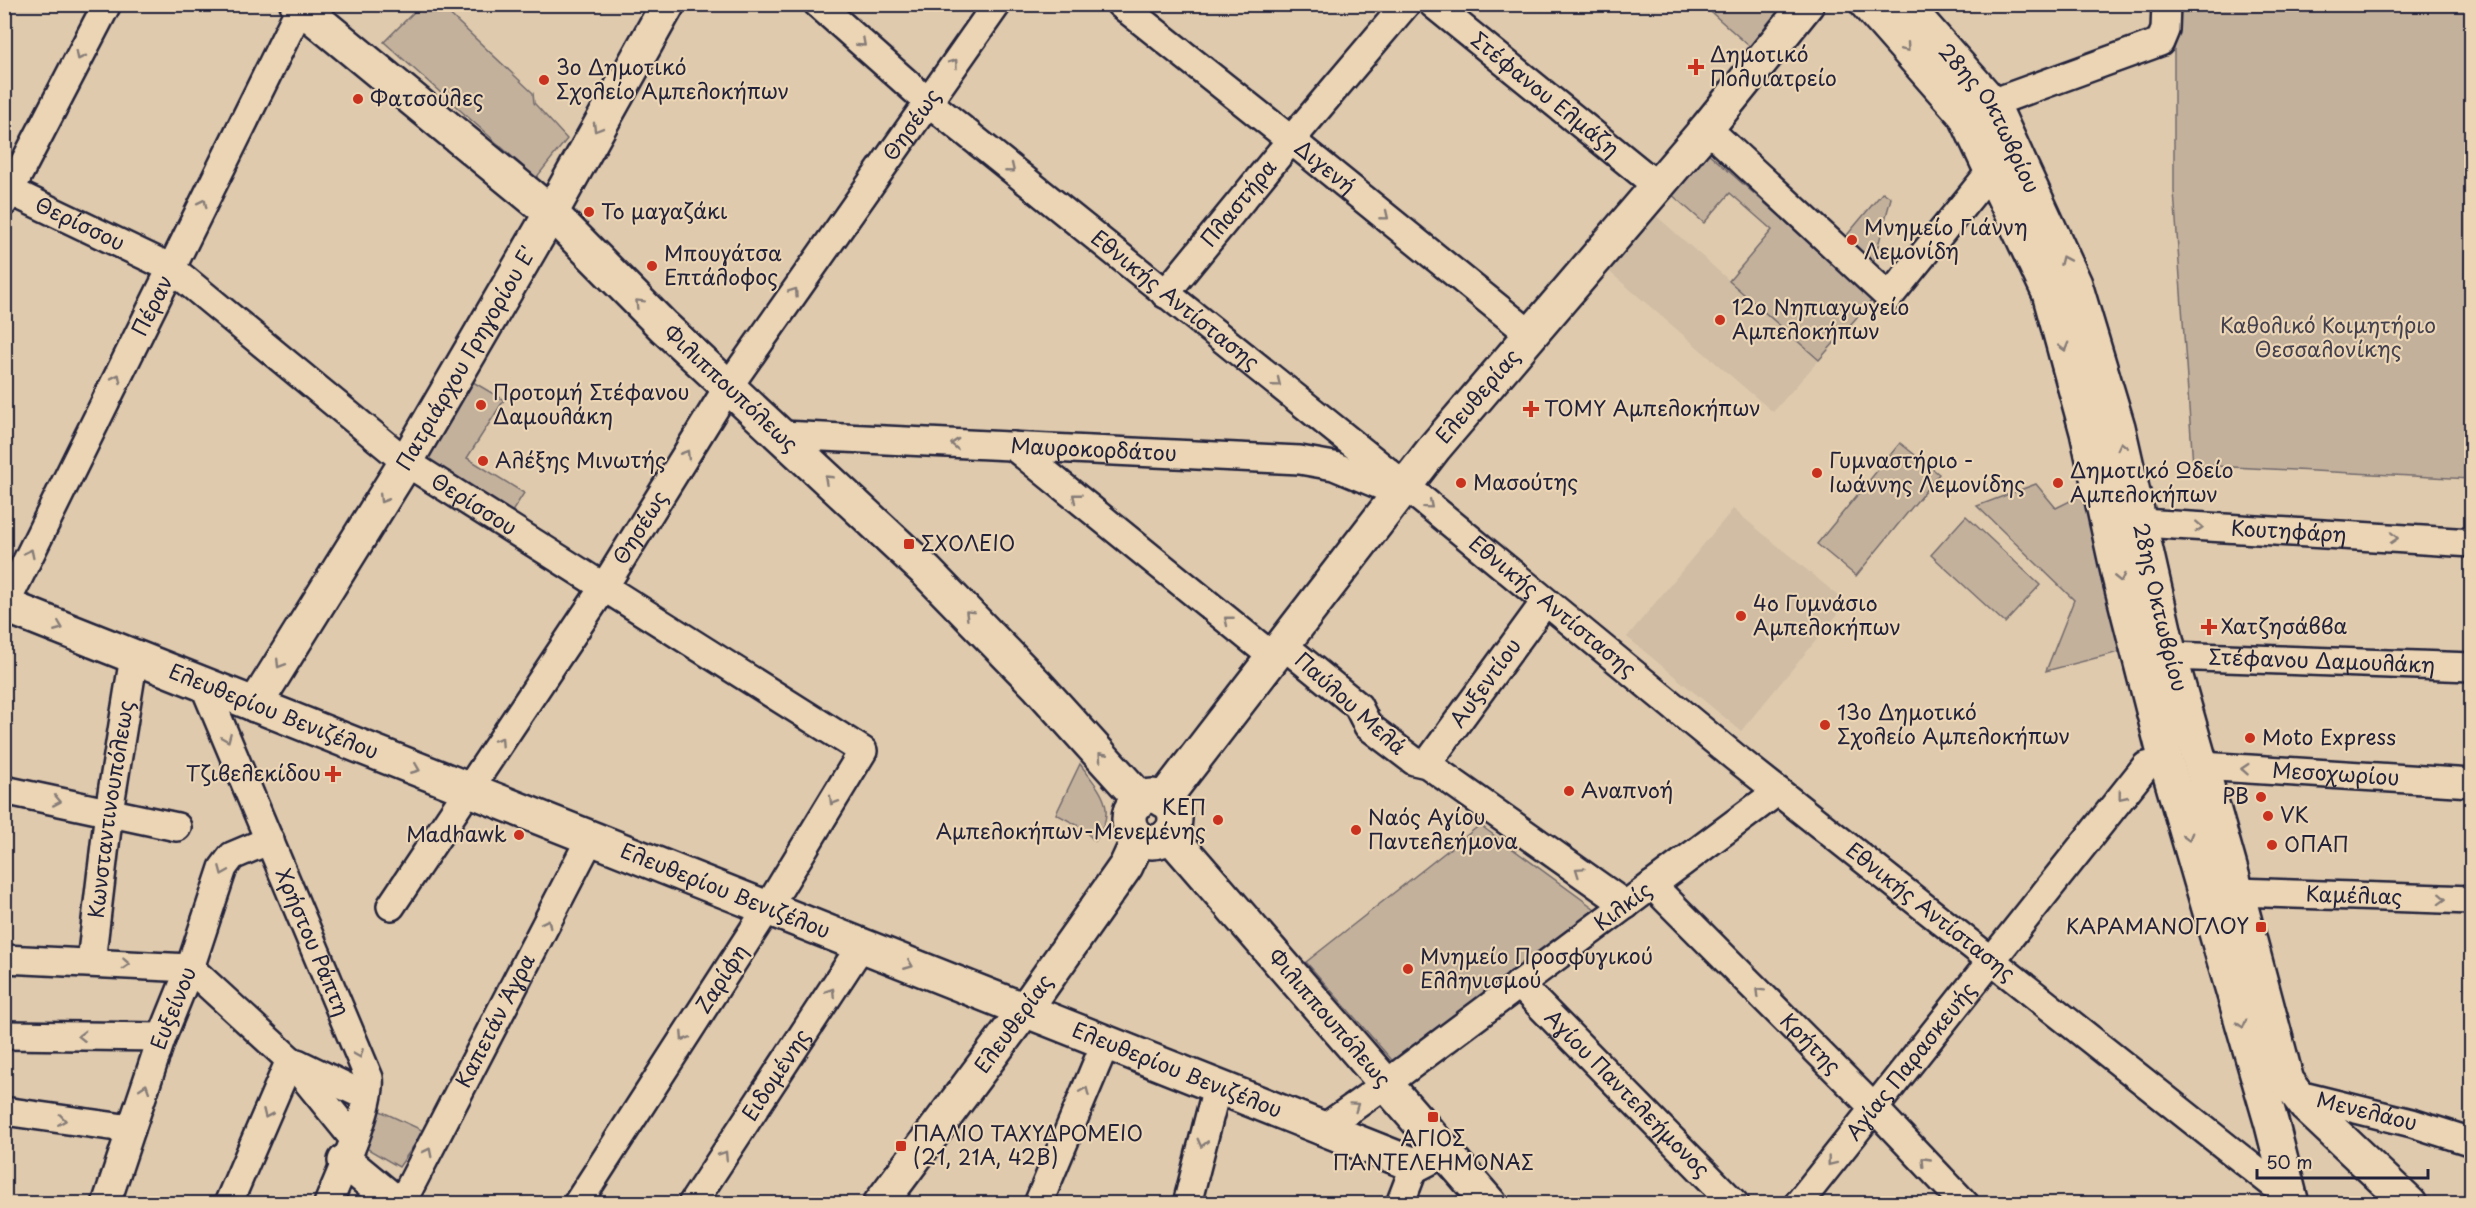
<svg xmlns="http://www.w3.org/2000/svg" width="2476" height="1208" viewBox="0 0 2476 1208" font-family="'Playpen Sans',sans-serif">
	<rect width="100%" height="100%" fill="#dfcaad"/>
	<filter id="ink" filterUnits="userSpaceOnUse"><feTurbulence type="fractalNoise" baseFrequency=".0167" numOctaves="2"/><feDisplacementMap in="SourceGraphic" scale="12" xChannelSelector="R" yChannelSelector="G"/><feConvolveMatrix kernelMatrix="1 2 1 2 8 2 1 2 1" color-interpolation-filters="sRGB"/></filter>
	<g filter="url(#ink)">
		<path fill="#d0bda4" d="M1653 213 1819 360 1773 412 1604 267Z
			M1733 509 1847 603 1741 731 1627 637Z"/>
		<path fill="#c3b19c" stroke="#726a6c" stroke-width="1.5" d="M422 4 440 5 533 93 534 103 567 139 536 178 384 42Z
			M1703 5H1799L1757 53Z
			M2174 5H2471V479L2193 465 2174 191Z
			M1707 152 1873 299 1819 360 1729 281 1772 230 1730 193 1704 223 1670 193Z
			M1883 192 1891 198 1872 268 1842 241Z
			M473 382 504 400 467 458 524 493 510 515 424 457Z
			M1900 443 1939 474 1856 576 1817 544Z
			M2036 484 2056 508 2086 493 2123 651 2046 671 2074 600 1977 506Z
			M1966 516 2040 585 2005 623 1931 555Z
			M1080 764C1100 791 1119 808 1095 841L1081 827 1056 814Z
			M1480 825 1606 917 1398 1067 1306 962Z
			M376 1109 424 1131 399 1167 366 1148Z"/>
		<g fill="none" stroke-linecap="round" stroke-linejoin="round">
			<defs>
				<g id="minor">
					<path id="s1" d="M818 4 927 101 1424 501 1736 758 2293 1200"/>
					<path id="s2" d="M1120 4 1291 140 1530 334"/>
					<path id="s3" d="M1433 4 1656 185"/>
					<path d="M1992 103 2160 42 2165 30 2166 4"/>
					<path d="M1707 128 1889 297 1991 171"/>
					<path id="s4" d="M4 188 171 268 406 462 863 751 767 909 577 1204"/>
					<path d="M4 202 107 4"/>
					<path id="s5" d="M1165 294 1291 140 1406 4"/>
					<path id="s6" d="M782 435 1300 460 1334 466 1399 493"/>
					<path d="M1013 446 1273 657"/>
					<path id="s7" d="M2141 523 2472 543"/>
					<path id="s8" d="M4 607 302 4"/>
					<path d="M1282 644 1358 706 1368 726 1414 761 1427 764 1626 905"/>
					<path id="s9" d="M2170 656 2472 667"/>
					<path id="s10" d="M204 685 369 1078C373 1105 339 1176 328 1204"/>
					<path id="s11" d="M1427 764 1545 602"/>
					<path id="s12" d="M2201 766 2472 783"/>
					<path d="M4 790 177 827"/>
					<path id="s13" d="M1652 885 1874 1108 1965 1204"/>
					<path id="s14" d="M2237 892 2472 900"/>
					<path id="s15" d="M391 906 604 587 728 387 997 4"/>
					<path d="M4 959 190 968 290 1060 354 1139"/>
					<path id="s16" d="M91 962 109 811 134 657"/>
					<path id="s17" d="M1519 984 1735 1204"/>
					<path d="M4 1035 162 1037"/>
					<path d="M297 1063 367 1097"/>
					<path id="s18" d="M2295 1094 2412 1123 2472 1142"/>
					<path d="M4 1111 131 1129"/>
					<path id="s19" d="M1324 1128 1386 1084 1778 791"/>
					<path id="s20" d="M106 1204 162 1037 190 968 223 868 232 856 270 840"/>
					<path d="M228 1204 290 1060"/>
					<path id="s21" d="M401 1204 590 839"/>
					<path id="s22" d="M692 1204 861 946"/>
					<path d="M1038 1204 1105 1044"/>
					<path d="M1187 1204 1217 1087"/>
					<path d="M1400 1204 1415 1165"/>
					<path id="s23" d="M1798 1204 2146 766 2166 761"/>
				</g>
				<g id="tertiary">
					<path id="s24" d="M255 705 406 462 551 213 668 4"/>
					<path id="s25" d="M1163 800 1435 447 1707 128 1807 4"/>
					<path d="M345 1161 397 1204"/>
					<path d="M880 1204 1024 1011"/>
				</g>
				<g id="secondary">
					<path id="s26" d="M297 4 551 213 663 326 926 571 1037 685 1141 800"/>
					<path d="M1867 4 1965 115 2049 293 2087 432 2119 577 2166 761 2272 1125 2292 1204"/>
					<path id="s27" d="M1904 4 1992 103 2075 284 2118 427 2170 656 2237 892 2287 1081 2306 1106 2410 1204"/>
					<path id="s28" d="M4 605 1415 1165 1444 1150"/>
					<circle cx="1152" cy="819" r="23"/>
					<path id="s29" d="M1169 834 1490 1204"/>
					<path d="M1024 1011 1126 866 1139 838"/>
				</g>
			</defs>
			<use href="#minor" stroke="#22223b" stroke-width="32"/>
			<use href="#tertiary" stroke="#22223b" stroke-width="38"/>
			<use href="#secondary" stroke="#22223b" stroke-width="38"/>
			<use href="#minor" stroke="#ebd5b4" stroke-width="27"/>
			<use href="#tertiary" stroke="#ebd5b4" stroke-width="33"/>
			<use href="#secondary" stroke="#ebd5b4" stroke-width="33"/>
		</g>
		<defs><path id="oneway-chevron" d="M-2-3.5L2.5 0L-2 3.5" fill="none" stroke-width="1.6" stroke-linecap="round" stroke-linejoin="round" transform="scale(1.5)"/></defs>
		<g stroke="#867c78">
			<use href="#oneway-chevron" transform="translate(862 43) rotate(42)"/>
			<use href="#oneway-chevron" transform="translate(1906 48) rotate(49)"/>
			<use href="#oneway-chevron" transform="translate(80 56) rotate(117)"/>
			<use href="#oneway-chevron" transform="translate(954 63) rotate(-54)"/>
			<use href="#oneway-chevron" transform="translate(597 128) rotate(120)"/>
			<use href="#oneway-chevron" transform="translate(1011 169) rotate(39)"/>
			<use href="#oneway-chevron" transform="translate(203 203) rotate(-63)"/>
			<use href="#oneway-chevron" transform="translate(1385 216) rotate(39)"/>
			<use href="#oneway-chevron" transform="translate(2064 260) rotate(-114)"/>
			<use href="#oneway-chevron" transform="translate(794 292) rotate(-55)"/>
			<use href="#oneway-chevron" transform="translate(639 303) rotate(-135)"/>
			<use href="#oneway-chevron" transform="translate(2064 347) rotate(74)"/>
			<use href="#oneway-chevron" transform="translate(117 378) rotate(-64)"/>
			<use href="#oneway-chevron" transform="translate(1277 383) rotate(39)"/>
			<use href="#oneway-chevron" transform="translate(955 444) rotate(-177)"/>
			<use href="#oneway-chevron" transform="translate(2122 446) rotate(-103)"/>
			<use href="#oneway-chevron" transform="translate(686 454) rotate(-58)"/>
			<use href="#oneway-chevron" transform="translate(828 479) rotate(-137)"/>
			<use href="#oneway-chevron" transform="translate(1076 497) rotate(-141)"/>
			<use href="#oneway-chevron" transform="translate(383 499) rotate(122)"/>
			<use href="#oneway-chevron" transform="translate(1429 505) rotate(40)"/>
			<use href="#oneway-chevron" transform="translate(2199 527) rotate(3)"/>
			<use href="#oneway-chevron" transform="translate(2394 538) rotate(3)"/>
			<use href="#oneway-chevron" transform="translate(30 553) rotate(-64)"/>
			<use href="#oneway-chevron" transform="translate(2120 578) rotate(77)"/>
			<use href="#oneway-chevron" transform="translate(969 614) rotate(-135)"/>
			<use href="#oneway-chevron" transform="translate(1228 620) rotate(-141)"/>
			<use href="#oneway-chevron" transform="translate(59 627) rotate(22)"/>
			<use href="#oneway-chevron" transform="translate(280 664) rotate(122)"/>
			<use href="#oneway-chevron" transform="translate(227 738) rotate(67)"/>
			<use href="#oneway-chevron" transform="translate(500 741) rotate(-56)"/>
			<use href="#oneway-chevron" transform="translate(1102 756) rotate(-132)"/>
			<use href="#oneway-chevron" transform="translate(416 769) rotate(22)"/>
			<use href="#oneway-chevron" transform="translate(2245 769) rotate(-176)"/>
			<use href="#oneway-chevron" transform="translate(2122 796) rotate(129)"/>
			<use href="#oneway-chevron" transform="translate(57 801) rotate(11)"/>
			<use href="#oneway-chevron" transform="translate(833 801) rotate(121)"/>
			<use href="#oneway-chevron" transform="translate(2188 837) rotate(74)"/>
			<use href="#oneway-chevron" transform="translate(223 871) rotate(113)"/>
			<use href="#oneway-chevron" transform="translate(1579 871) rotate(-145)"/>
			<use href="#oneway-chevron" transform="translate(2442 899) rotate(2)"/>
			<use href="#oneway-chevron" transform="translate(547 923) rotate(-63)"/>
			<use href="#oneway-chevron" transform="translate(126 964) rotate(4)"/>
			<use href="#oneway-chevron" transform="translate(909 965) rotate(22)"/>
			<use href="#oneway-chevron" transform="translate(831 992) rotate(-57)"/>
			<use href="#oneway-chevron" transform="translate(1759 992) rotate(-135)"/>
			<use href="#oneway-chevron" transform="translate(2242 1024) rotate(74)"/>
			<use href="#oneway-chevron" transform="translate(82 1036) rotate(-179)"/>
			<use href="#oneway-chevron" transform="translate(684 1037) rotate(123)"/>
			<use href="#oneway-chevron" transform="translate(359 1054) rotate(67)"/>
			<use href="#oneway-chevron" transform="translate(145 1088) rotate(-72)"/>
			<use href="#oneway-chevron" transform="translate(1085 1091) rotate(-67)"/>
			<use href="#oneway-chevron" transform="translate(1355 1106) rotate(-35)"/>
			<use href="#oneway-chevron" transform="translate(267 1114) rotate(114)"/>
			<use href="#oneway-chevron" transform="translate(62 1120) rotate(8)"/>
			<use href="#oneway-chevron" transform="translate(1202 1143) rotate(104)"/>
			<use href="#oneway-chevron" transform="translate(428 1152) rotate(-63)"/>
			<use href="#oneway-chevron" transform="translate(724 1155) rotate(-57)"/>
			<use href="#oneway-chevron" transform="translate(1925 1161) rotate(-134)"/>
			<use href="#oneway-chevron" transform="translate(1831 1162) rotate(128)"/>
		</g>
	</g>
	<g fill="#c8321e" stroke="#ebd5b4" stroke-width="2">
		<path d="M1693 58h6v6h6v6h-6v6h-6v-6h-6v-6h6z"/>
		<circle cx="544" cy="80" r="6"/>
		<circle cx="358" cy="99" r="6"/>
		<circle cx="589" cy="212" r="6"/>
		<circle cx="1852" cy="240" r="6"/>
		<circle cx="652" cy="266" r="6"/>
		<circle cx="1720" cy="320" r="6"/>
		<circle cx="481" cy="405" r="6"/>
		<path d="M1528 400h6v6h6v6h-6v6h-6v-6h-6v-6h6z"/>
		<circle cx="483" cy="461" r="6"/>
		<circle cx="1817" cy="473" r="6"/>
		<circle cx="1461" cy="483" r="6"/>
		<circle cx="2058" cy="483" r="6"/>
		<rect x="903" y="538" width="12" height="12" rx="3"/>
		<circle cx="1741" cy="616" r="6"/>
		<path d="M2206 618h6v6h6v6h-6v6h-6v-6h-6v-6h6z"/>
		<circle cx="1825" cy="725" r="6"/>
		<circle cx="2250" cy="738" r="6"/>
		<path d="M330 765h6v6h6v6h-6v6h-6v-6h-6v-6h6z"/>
		<circle cx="1569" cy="791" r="6"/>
		<circle cx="2261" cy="797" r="6"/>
		<circle cx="2268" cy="816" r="6"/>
		<circle cx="1218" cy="820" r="6"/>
		<circle cx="1356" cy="830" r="6"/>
		<circle cx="519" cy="835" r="6"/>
		<circle cx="2272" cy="845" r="6"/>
		<rect x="2255" y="921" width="12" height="12" rx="3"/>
		<circle cx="1408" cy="969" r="6"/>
		<rect x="1427" y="1111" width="12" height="12" rx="3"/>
		<rect x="895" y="1140" width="12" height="12" rx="3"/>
	</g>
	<g text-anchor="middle" stroke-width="4.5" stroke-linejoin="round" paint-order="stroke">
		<g font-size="21" fill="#22223b" stroke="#ebd5b4" text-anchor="start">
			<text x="1710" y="62">Δημοτικό<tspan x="1710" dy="24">Πολυιατρείο</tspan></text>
			<text x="556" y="75">3ο Δημοτικό<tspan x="556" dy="24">Σχολείο Αμπελοκήπων</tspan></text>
			<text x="370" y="106">Φατσούλες</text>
			<text x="601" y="219">Το μαγαζάκι</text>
			<text x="1864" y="235">Μνημείο Γιάννη<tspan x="1864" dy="24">Λεμονίδη</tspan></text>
			<text x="664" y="261">Μπουγάτσα<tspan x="664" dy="24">Επτάλοφος</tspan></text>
			<text x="1732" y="315">12o Νηπιαγωγείο<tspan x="1732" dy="24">Αμπελοκήπων</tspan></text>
			<text x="493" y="400">Προτομή Στέφανου<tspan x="493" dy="24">Δαμουλάκη</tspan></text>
			<text x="1544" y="416">ΤΟΜΥ Αμπελοκήπων</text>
			<text x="495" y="468">Αλέξης Μινωτής</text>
			<text x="1829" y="468">Γυμναστήριο -<tspan x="1829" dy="24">Ιωάννης Λεμονίδης</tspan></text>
			<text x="2070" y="478">Δημοτικό Ωδείο<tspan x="2070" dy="24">Αμπελοκήπων</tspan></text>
			<text x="1473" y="490">Μασούτης</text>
			<text x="921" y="551">ΣΧΟΛΕΙΟ</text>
			<text x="1753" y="611">4ο Γυμνάσιο<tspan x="1753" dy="24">Αμπελοκήπων</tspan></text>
			<text x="2221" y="634">Χατζησάββα</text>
			<text x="1837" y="720">13o Δημοτικό<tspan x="1837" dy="24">Σχολείο Αμπελοκήπων</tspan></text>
			<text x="2262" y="745">Moto Express</text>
			<text x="321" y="781" text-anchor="end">Τζιβελεκίδου</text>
			<text x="1581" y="798">Αναπνοή</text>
			<text x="2249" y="804" text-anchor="end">PB</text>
			<text x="1206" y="815" text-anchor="end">ΚΕΠ<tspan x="1206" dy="24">Αμπελοκήπων-Μενεμένης</tspan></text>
			<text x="2280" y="823">VK</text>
			<text x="1368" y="825">Ναός Αγίου<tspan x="1368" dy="24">Παντελεήμονα</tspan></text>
			<text x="507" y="842" text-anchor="end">Madhawk</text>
			<text x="2284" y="852">ΟΠΑΠ</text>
			<text x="2249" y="934" text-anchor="end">ΚΑΡΑΜΑΝΟΓΛΟΥ</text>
			<text x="1420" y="964">Μνημείο Προσφυγικού<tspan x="1420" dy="24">Ελληνισμού</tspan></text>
			<text x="913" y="1141">ΠΑΛΙΟ ΤΑΧΥΔΡΟΜΕΙΟ<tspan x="913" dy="24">(21, 21Α, 42Β)</tspan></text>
			<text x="1433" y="1146" text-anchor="middle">ΑΓΙΟΣ<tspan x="1433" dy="24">ΠΑΝΤΕΛΕΗΜΟΝΑΣ</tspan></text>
		</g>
		<g font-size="21" fill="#22223b" stroke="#ebd5b4">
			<text dy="7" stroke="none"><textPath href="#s3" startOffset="144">Στέφανου Ελμάζη</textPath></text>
			<text dy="7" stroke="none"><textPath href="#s27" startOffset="144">28ης Οκτωβρίου</textPath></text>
			<text dy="7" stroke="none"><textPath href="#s15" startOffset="939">Θησέως</textPath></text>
			<text dy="7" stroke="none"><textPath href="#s2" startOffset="262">Διγενή</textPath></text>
			<text dy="7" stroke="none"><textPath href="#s5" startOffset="117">Πλαστήρα</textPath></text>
			<text dy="7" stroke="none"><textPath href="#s4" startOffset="84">Θερίσσου</textPath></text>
			<text dy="7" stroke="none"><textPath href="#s1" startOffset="464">Εθνικής Αντίστασης</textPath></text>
			<text dy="7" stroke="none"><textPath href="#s8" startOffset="336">Πέραν</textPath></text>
			<text dy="7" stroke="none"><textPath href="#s24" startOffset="406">Πατριάρχου Γρηγορίου Ε'</textPath></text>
			<text dy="7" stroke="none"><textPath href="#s26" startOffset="580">Φιλιππουπόλεως</textPath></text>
			<text dy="7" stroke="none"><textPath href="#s25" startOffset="512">Ελευθερίας</textPath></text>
			<text dy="7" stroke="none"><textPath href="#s6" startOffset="312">Μαυροκορδάτου</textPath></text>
			<text dy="7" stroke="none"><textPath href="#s4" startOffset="570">Θερίσσου</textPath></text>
			<text dy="7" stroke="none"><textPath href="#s15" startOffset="453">Θησέως</textPath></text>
			<text dy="7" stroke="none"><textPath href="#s7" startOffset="148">Κουτηφάρη</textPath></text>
			<text dy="7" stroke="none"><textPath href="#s1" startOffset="950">Εθνικής Αντίστασης</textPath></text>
			<text dy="7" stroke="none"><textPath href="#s27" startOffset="666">28ης Οκτωβρίου</textPath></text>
			<text dy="7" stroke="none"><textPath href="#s9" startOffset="152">Στέφανου Δαμουλάκη</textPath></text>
			<text dy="7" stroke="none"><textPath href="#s11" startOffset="100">Αυξεντίου</textPath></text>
			<text transform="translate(1350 704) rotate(42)" y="7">Παύλου Μελά</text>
			<text dy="7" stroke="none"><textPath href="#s28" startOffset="290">Ελευθερίου Βενιζέλου</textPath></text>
			<text dy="7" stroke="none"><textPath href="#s12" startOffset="135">Μεσοχωρίου</textPath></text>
			<text dy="7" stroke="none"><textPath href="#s16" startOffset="154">Κωνσταντινουπόλεως</textPath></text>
			<text dy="7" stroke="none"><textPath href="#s28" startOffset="776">Ελευθερίου Βενιζέλου</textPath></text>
			<text dy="7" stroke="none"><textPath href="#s14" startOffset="117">Καμέλιας</textPath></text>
			<text dy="7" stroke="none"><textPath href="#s19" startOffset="372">Κιλκίς</textPath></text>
			<text dy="7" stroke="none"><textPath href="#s1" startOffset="1436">Εθνικής Αντίστασης</textPath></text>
			<text dy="7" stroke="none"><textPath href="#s10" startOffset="279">Χρήστου Ράπτη</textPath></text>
			<text transform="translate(722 979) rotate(-57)" y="7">Ζαρίφη</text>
			<text dy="7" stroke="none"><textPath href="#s20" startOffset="207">Ευξείνου</textPath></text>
			<text dy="7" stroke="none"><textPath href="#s29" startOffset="244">Φιλιππουπόλεως</textPath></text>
			<text dy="7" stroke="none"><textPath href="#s21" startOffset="206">Καπετάν Άγρα</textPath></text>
			<text transform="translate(1014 1024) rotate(-54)" y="7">Ελευθερίας</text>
			<text dy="7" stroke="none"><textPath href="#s13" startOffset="224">Κρήτης</textPath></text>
			<text dy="7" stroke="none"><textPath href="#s23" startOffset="182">Αγίας Παρασκευής</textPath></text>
			<text dy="7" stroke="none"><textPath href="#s28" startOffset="1262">Ελευθερίου Βενιζέλου</textPath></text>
			<text dy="7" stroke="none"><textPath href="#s22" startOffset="154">Ειδομένης</textPath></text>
			<text dy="7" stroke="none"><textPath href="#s17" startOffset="154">Αγίου Παντελεήμονος</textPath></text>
			<text dy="7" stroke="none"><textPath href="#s18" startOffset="74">Μενελάου</textPath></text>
		</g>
		<g font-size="21" fill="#423f4e" stroke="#ebd5b4">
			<text x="2328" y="333">Καθολικό Κοιμητήριο<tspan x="2328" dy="24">Θεσσαλονίκης</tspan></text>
		</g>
	</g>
	<rect width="2476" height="1208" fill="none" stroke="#ebd5b4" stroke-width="24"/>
	<rect x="12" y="12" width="2452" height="1184" fill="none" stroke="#22223b" stroke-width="2" filter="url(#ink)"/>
	<path d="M2257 1169v9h171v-9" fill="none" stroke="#22223b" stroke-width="3"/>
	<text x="2266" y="1169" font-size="18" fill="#22223b" stroke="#ebd5b4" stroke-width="4.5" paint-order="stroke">50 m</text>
</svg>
